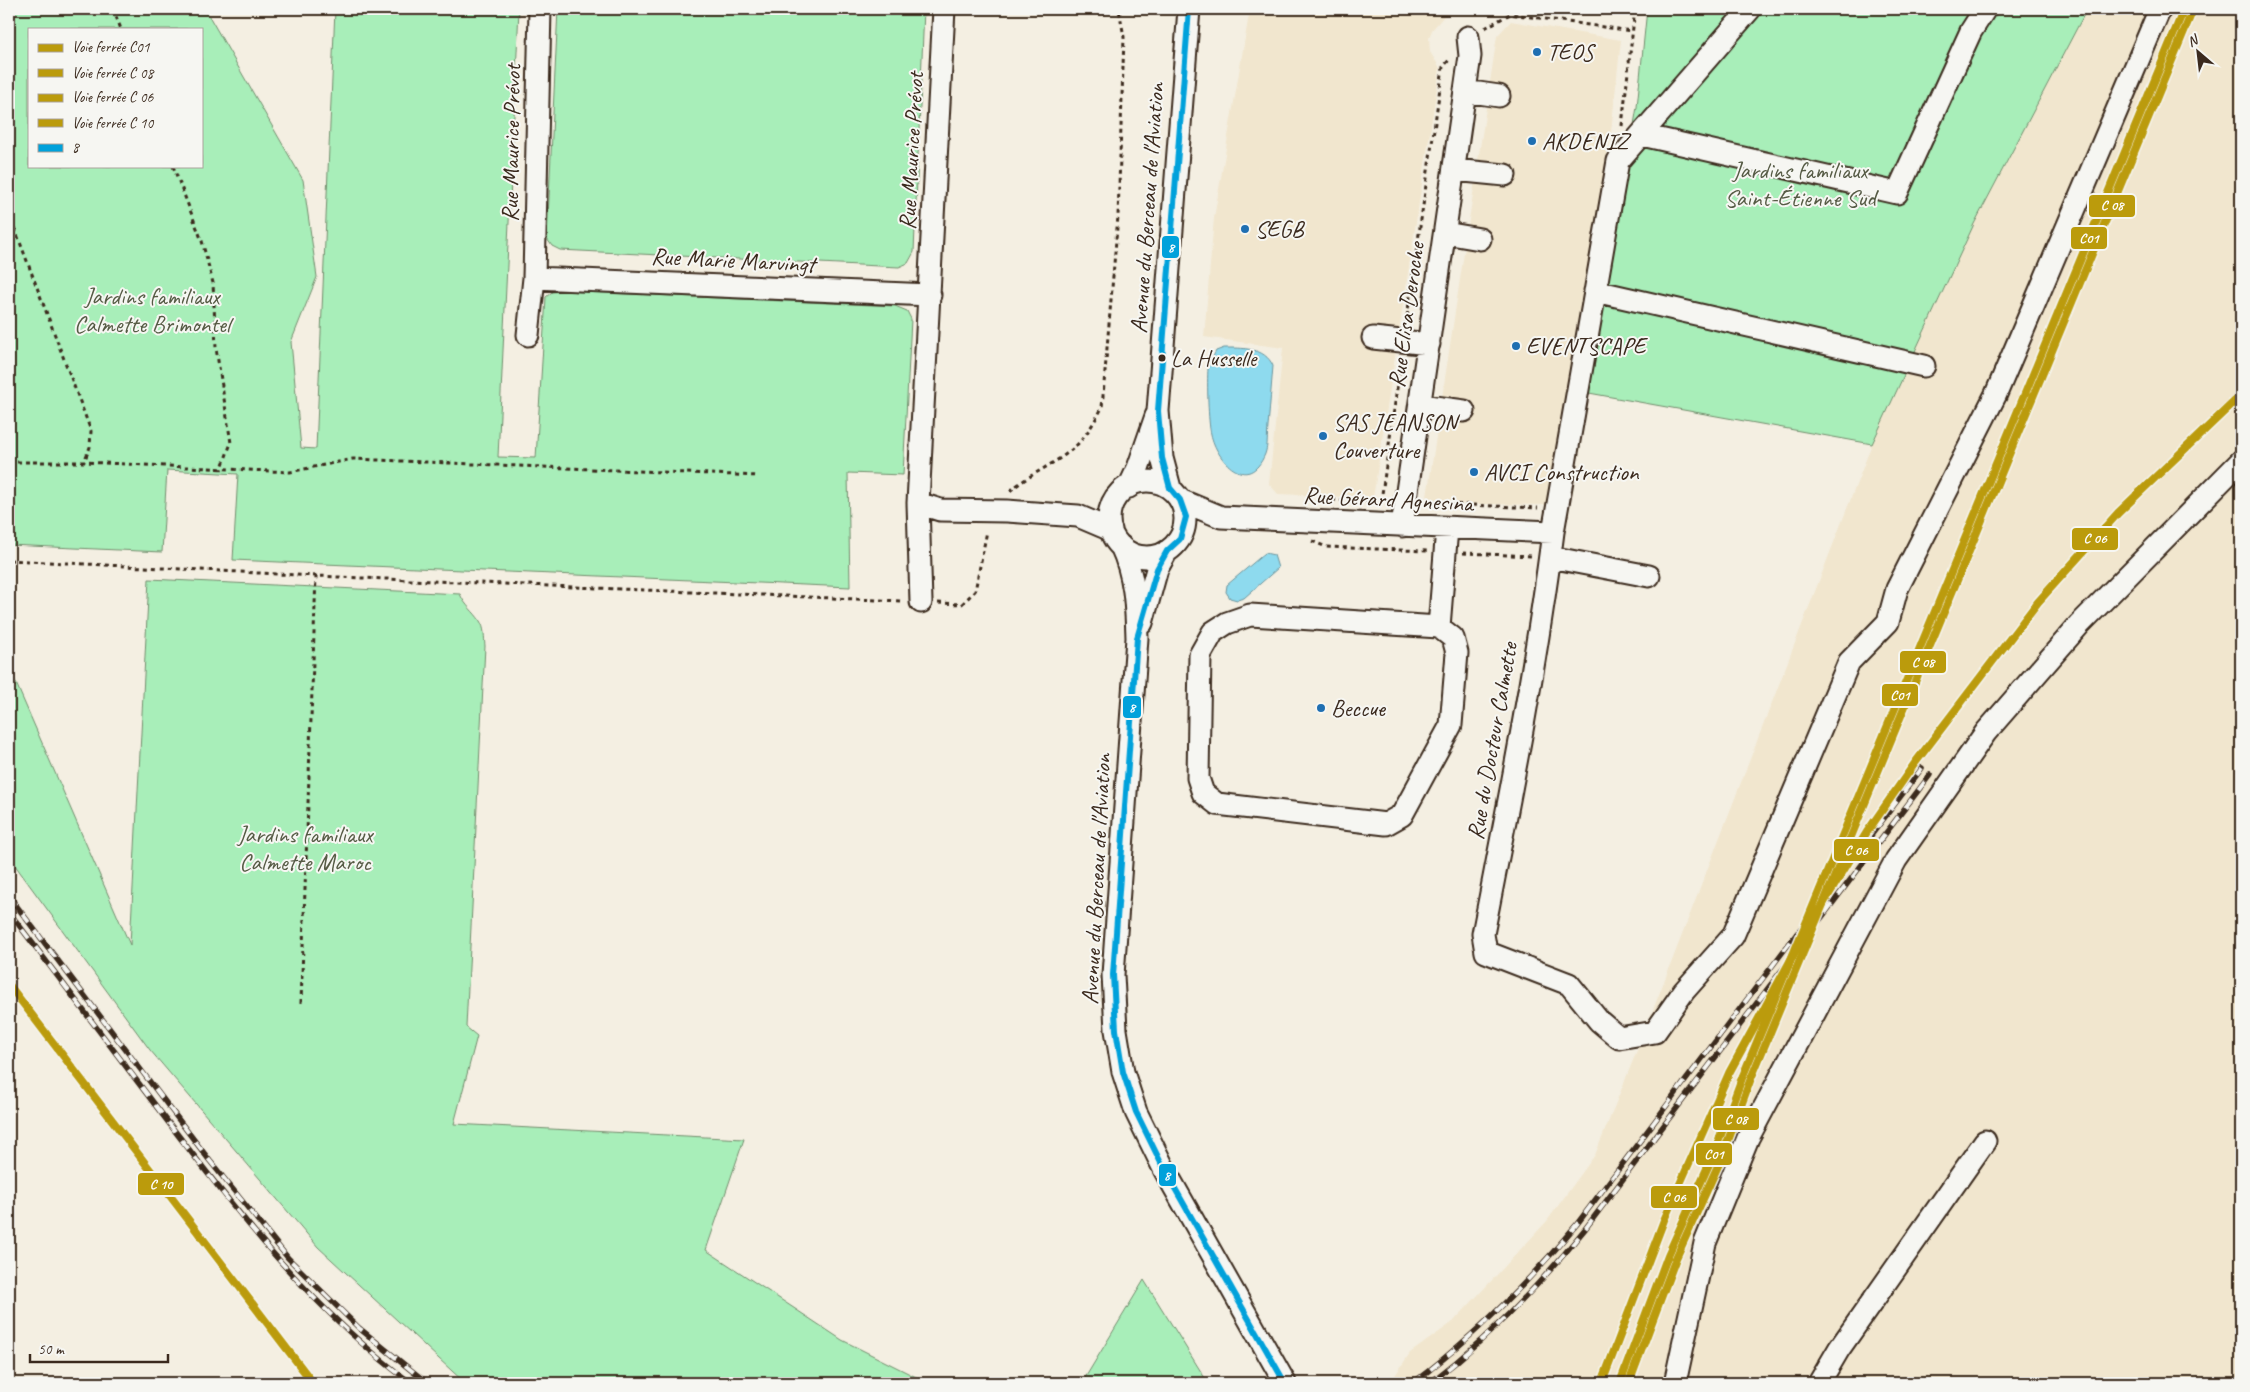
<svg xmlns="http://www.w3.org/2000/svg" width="2250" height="1392" viewBox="0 0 2250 1392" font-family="Caveat,sans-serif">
	<rect width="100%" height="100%" fill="#f4efe2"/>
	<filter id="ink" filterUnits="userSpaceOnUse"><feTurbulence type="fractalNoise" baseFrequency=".02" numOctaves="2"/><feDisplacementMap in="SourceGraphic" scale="10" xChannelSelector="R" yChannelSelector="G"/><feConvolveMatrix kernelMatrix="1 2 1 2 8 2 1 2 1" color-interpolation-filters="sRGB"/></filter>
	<g filter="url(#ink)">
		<path fill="#f1e6ce" d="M1250 9H1469L1468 11 1453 13 1444 16 1432 30 1429 38 1430 52 1440 68 1373 498 1278 494 1269 484 1283 348 1204 337 1214 218Z
			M2087 9H2241V1383H1390L1410 1353 1453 1322 1547 1221 1595 1155 1646 1028 1872 444 1974 224Z
			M1511 21 1621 40 1611 132 1547 505 1426 503 1497 36Z"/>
		<path fill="#a8eeb9" stroke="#728c6c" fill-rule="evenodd" d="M9 9H205L303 180 317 277 291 342 301 448 316 449 335 9H519L498 457 536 458 546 297 552 292 563 291 895 306 907 311 911 319 903 475 848 473 850 587 233 560 238 474 167 470 162 552 9 545ZM29 29H201V166H29Z
			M558 9H924L914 252 908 263 899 267 560 250 552 246 547 239Z
			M1647 9H2087L1974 224 1872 444 1589 393 1637 107Z
			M149 579 460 594C465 606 474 611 480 621 485 628 484 638 485 646L466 1027 477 1036 454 1124 744 1139 706 1250 842 1340 928 1383H465L318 1247 150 1050 9 857V667L130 945Z
			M1144 1280 1208 1383H1082Z"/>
		<path fill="#8edaee" stroke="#6d949b" d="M1224 348C1242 348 1265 347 1273 366 1271 386 1270 407 1268 427 1267 436 1268 446 1265 454 1248 495 1216 460 1211 434 1208 423 1207 381 1208 369 1209 363 1213 357 1216 351Z
			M1265 553 1274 555 1278 568 1244 598 1237 600 1230 598 1226 592 1227 585Z"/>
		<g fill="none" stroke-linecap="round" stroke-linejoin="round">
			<defs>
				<path id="minor" d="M1750 9 1618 161 1553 532C1536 667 1509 801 1483 934L1486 952 1569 984 1599 1021 1619 1038 1655 1032 1684 991 1733 936 1849 662 1888 622 1897 589 1996 394 2160 9
					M1465 91 1499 96
					M1642 135 1897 193 1971 31 1985 9
					M1454 170 1505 175
					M1445 233 1480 239
					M534 278 930 295
					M1595 291 1924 366
					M528 335 534 278 540 9
					M1373 338 1429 344
					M1420 405 1464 411
					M1109 519a38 38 0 1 1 76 0a38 38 0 1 1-76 0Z
					M1129 487 1138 468 1156 416
					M1170 488 1162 458 1158 411 1189 9
					M1180 500 1221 517 1553 532
					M918 503 940 510 1007 511 1078 516 1111 530
					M1402 526 1470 56 1468 37
					M1121 546C1135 576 1136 605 1137 638L1113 975 1116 1030 1123 1072 1136 1112 1164 1169 1285 1383
					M1550 557 1649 576
					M921 602 918 503 944 9
					M1142 623 1157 569 1167 551
					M1439 627 1453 638 1457 653 1451 725 1402 815 1386 824 1217 804 1203 793 1198 778 1200 655 1213 632 1227 623 1250 615 1439 627 1447 528
					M1675 1383 1705 1243 1748 1138 1896 860 1986 732 2079 625 2241 461
					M1819 1383 1839 1349 1985 1141"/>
			</defs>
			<use href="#minor" stroke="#3b2a1e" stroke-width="25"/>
			<path stroke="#3b2a1e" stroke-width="3" stroke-dasharray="4 4" stroke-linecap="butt" d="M113 9 121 29
				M1485 28 1510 14 1632 31
				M1622 126 1635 9
				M173 166 202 241 213 283 216 348 231 443 221 470
				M9 213 91 431 90 447 84 462
				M1406 324 1443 67 1449 60
				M9 462H84L290 472 353 459 759 476
				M1010 491C1027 476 1047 468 1066 454 1082 443 1092 426 1102 408L1118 216 1124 37 1119 9
				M1332 500 1381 501
				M1381 501 1401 360
				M1425 503 1538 508
				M1312 541 1326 547 1427 551
				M1463 553 1532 556
				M9 560 316 576 902 601
				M938 603 962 604 975 591 987 531
				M301 1003 316 576"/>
			<use href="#minor" stroke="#f6f6f2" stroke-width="21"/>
			<defs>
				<path id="rail" d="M9 896 210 1161 288 1258 359 1328 427 1383
					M9 912C61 981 113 1049 165 1118 238 1214 312 1310 411 1383
					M1413 1383C1475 1336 1528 1283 1577 1224L1922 768
					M1430 1383C1488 1339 1539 1286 1585 1229L1930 775"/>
			</defs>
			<use href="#rail" stroke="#3b2a1e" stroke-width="5.5"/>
			<use href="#rail" stroke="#f6f6f2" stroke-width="4" stroke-dasharray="11" stroke-linecap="butt"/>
			<defs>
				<path id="bus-1" d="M1189 9 1158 411 1162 458 1170 488 1180 500 1186 517 1180 539 1167 551 1157 569 1137 638 1113 975 1116 1030 1123 1072 1136 1112 1164 1169 1285 1383"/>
			</defs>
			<use href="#bus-1" stroke="#f6f6f2" stroke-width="10"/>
			<use href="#bus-1" stroke="#00a1db" stroke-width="6"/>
			<defs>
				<path id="rail-1" d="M1620 1383 1668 1255 1714 1153 1742 1078 2184 9"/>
				<path id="rail-2" d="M1629 1383 1676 1258 1722 1157 1750 1081 2192 12"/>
				<path id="rail-3" d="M1603 1380 1664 1220 1729 1073 1806 932 1867 832 1915 763 2038 602 2118 513 2235 401"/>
				<path id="rail-4" d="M9 985 313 1383"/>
			</defs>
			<use href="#rail-1" stroke="#f6f6f2" stroke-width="11"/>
			<use href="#rail-2" stroke="#f6f6f2" stroke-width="11"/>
			<use href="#rail-3" stroke="#f6f6f2" stroke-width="11"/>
			<use href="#rail-4" stroke="#f6f6f2" stroke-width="11"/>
			<use href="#rail-1" stroke="#bb9b0c" stroke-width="8"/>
			<use href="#rail-2" stroke="#bb9b0c" stroke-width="8"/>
			<use href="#rail-3" stroke="#bb9b0c" stroke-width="8"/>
			<use href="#rail-4" stroke="#bb9b0c" stroke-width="8"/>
		</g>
	</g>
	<g fill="#1f6fb2" stroke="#f6f6f2" stroke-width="2">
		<circle cx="1537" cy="52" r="5"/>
		<circle cx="1532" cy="141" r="5"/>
		<circle cx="1245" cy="229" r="5"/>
		<circle cx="1516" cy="346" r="5"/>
		<circle cx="1323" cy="436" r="5"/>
		<circle cx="1474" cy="472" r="5"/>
		<circle cx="1321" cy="708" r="5"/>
	</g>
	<circle fill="#3b2a1e" stroke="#f6f6f2" stroke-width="2" cx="1162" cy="358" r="4.5"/>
	<g text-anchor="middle" stroke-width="4" stroke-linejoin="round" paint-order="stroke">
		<g font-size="23" fill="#3b2a1e" stroke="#f6f6f2" text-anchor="start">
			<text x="1171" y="366">La Husselle</text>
		</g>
		<g font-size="24" fill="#3b2a1e" stroke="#f6f6f2" text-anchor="start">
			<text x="1547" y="60">TEOS</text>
			<text x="1542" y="149">AKDENIZ</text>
			<text x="1255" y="237">SEGB</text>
			<text x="1526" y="354">EVENTSCAPE</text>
			<text x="1333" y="430">SAS JEANSON<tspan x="1333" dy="28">Couverture</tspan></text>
			<text x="1484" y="480">AVCI Construction</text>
			<text x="1331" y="716">Beccue</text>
		</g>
		<g font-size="24" fill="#3b2a1e" stroke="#f6f6f2">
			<text transform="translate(511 143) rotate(-89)" y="8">Rue Maurice Prévot</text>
			<text transform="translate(911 151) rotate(-87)" y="8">Rue Maurice Prévot</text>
			<text transform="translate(1147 208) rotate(-86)" y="8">Avenue du Berceau de l'Aviation</text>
			<text transform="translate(733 260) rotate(3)" y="8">Rue Marie Marvingt</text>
			<text transform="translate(1406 315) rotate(-82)" y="8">Rue Elisa Deroche</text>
			<text transform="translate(1388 499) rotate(3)" y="8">Rue Gérard Agnesina</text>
			<text transform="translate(1492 741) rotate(-80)" y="8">Rue du Docteur Calmette</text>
			<text transform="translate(1096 879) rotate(-87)" y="8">Avenue du Berceau de l'Aviation</text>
		</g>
		<g font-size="24" fill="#565b45" stroke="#f6f6f2">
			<text x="1800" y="178">Jardins familiaux<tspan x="1800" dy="28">Saint-Étienne Sud</tspan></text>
			<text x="152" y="304">Jardins familiaux<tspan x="152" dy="28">Calmette Brimontel</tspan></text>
			<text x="305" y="842">Jardins familiaux<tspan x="305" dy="28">Calmette Maroc</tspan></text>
		</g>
	</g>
	<g stroke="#f6f6f2" stroke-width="2">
		<rect x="2088" y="194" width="48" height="24" rx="5" fill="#bb9b0c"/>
		<rect x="2070" y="226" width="38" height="24" rx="5" fill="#bb9b0c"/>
		<rect x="1161" y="235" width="19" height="24" rx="5" fill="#00a1db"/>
		<rect x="2071" y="527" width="48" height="24" rx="5" fill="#bb9b0c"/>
		<rect x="1899" y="650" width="48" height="24" rx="5" fill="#bb9b0c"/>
		<rect x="1881" y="683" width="38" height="24" rx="5" fill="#bb9b0c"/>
		<rect x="1122" y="695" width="20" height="24" rx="5" fill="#00a1db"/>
		<rect x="1833" y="838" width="47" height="24" rx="5" fill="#bb9b0c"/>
		<rect x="1712" y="1107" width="48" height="24" rx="5" fill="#bb9b0c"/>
		<rect x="1695" y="1142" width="38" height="24" rx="5" fill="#bb9b0c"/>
		<rect x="1158" y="1163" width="19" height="24" rx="5" fill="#00a1db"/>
		<rect x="137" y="1172" width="48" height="24" rx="5" fill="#bb9b0c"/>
		<rect x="1650" y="1185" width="48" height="24" rx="5" fill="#bb9b0c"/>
	</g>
	<g font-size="14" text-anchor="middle" font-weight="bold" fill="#fff">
		<text x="2112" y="210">C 08</text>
		<text x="2089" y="243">C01</text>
		<text x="1171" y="252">8</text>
		<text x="2095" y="543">C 06</text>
		<text x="1923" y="667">C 08</text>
		<text x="1900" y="700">C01</text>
		<text x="1132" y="712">8</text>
		<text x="1856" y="855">C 06</text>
		<text x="1736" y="1124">C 08</text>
		<text x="1714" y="1159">C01</text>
		<text x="1167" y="1180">8</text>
		<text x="161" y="1189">C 10</text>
		<text x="1674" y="1202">C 06</text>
	</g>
	<rect width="2250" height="1392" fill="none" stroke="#f6f6f2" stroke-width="30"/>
	<rect x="15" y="15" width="2220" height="1362" fill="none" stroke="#3b2a1e" stroke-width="2" filter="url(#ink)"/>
	<rect x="28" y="28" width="175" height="140" fill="#f6f6f2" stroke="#aba49d"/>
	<rect x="38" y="44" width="25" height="8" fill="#bb9b0c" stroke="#aba49d"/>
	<text x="72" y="52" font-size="15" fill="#3b2a1e">Voie ferrée C01</text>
	<rect x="38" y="69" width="25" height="8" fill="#bb9b0c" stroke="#aba49d"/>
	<text x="72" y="78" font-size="15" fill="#3b2a1e">Voie ferrée C 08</text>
	<rect x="38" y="94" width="25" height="8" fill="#bb9b0c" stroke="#aba49d"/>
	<text x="72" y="102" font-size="15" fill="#3b2a1e">Voie ferrée C 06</text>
	<rect x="38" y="119" width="25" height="8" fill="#bb9b0c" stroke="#aba49d"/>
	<text x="72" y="128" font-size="15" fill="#3b2a1e">Voie ferrée C 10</text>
	<rect x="38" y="144" width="25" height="8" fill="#00a1db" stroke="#aba49d"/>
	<text x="72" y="152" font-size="15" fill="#3b2a1e">8</text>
	<g transform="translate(2198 52) rotate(332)" stroke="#f6f6f2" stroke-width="4" paint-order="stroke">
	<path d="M0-4L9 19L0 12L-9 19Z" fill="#3b2a1e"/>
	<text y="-8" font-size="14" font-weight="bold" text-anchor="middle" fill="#3b2a1e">N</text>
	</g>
	<path d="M30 1354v8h138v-8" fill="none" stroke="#3b2a1e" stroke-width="2.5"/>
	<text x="38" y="1354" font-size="15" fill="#3b2a1e" stroke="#f6f6f2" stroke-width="4" paint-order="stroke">50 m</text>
</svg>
